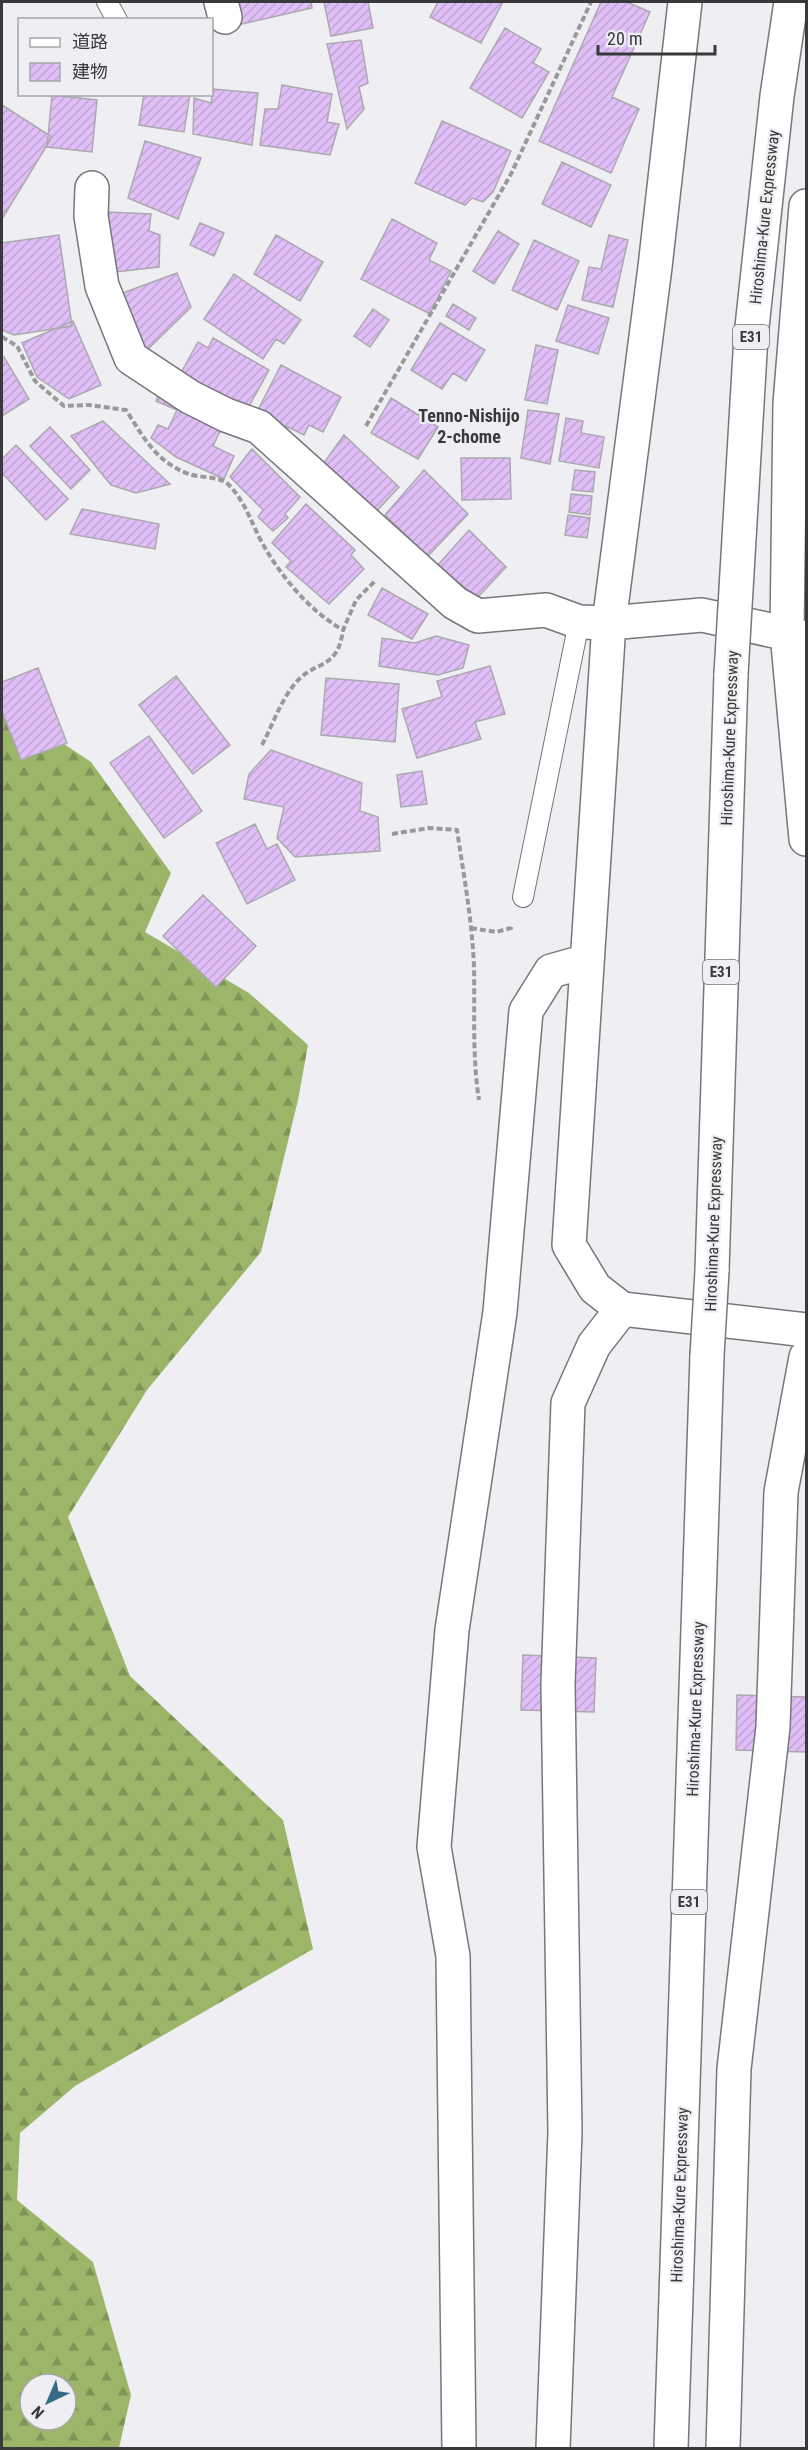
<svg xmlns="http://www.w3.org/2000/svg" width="808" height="2450" viewBox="0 0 808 2450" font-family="'Roboto Condensed','Noto Sans JP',sans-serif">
	<defs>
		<pattern id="forest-firs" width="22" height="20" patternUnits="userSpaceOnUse" patternTransform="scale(1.5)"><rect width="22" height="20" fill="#9bb669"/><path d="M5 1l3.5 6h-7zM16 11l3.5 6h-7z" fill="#7f9557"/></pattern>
		<pattern id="building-hatch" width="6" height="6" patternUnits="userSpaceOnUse" patternTransform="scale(1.5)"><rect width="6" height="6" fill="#e0bef7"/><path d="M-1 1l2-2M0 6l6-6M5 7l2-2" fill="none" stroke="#c1a4d4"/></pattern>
	</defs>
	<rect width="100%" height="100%" fill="#efeff3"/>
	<path fill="url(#forest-firs)" fill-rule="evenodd" d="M2 703 91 762 171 873 145 932 249 993 308 1045 298 1100 261 1252 147 1390 68 1517 130 1676 283 1820 313 1949 75 2086 20 2133 17 2200 93 2262 131 2395 119 2448H2ZM30 2384H66V2420H30Z"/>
	<path fill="url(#building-hatch)" stroke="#aba9ad" stroke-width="1.5" d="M232 2H311L312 8 237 25Z
		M324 2H368L373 28 331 36Z
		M438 2H503L481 43 430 17Z
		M601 2H627L650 12 612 97 639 109 611 173 539 141Z
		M505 28 541 49 533 63 549 72 522 118 470 88Z
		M361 40 368 83 359 87 364 109 347 129 327 44Z
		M282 85 332 94 327 122 339 124 330 155 260 145 265 109H278Z
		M213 89 258 93 252 145 193 134 194 98 211 103Z
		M144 94H190L184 132 139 125Z
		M52 95 97 100 92 152 47 147Z
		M2 105 52 137 2 219Z
		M442 121 511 151 493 192 483 202 472 198 465 205 415 183Z
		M145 141 201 158 178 219 128 198Z
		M562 162 611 185 591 227 542 204Z
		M107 212 151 214 149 231 160 235 159 267 106 273Z
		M392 219 437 243 429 260 451 271 430 314 361 279Z
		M200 223 224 233 214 256 190 245Z
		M498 231 519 244 494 284 473 271Z
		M59 235 72 326 14 335 2 330V243Z
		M276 235 323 262 300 301 254 274Z
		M609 235 628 240 613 307 582 300 589 267 601 269Z
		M534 240 579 261 557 310 512 290Z
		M177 273 191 307 143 354 120 294Z
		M234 274 301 320 284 344 276 339 263 359 204 319Z
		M453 304 476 318 469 330 446 316Z
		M568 305 609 318 598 354 556 341Z
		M373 309 389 320 370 347 354 336Z
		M73 321 101 385 69 399 37 377 22 343Z
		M440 323 485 350 466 381 453 373 442 389 411 370Z
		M213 338 269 370 243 417 177 380 198 342 208 348Z
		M536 345 558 350 547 404 525 400Z
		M4 357 29 399 2 416V358Z
		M281 365 341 397 323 432 309 425 304 435 286 426 282 433 254 418Z
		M159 394 224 423 213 446 234 456 224 479 176 457 151 438 158 425 168 429 177 410 156 401Z
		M391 398 438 427 418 459 371 433Z
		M528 410 559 414 550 464 521 458Z
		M566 418 583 421 581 433 604 437 599 468 559 461Z
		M103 421 170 484 136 493 111 485 71 436Z
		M50 427 90 470 71 489 30 446Z
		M344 435 399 487 371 517 321 467Z
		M16 445 68 499 46 520 2 473V459Z
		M252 449 300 497 285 514 288 518 273 531 258 517 263 510 230 477Z
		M461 458H510L511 499 462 500Z
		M424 470 468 514 428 556 385 515Z
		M575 470 595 472 593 492 572 490Z
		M571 494 592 496 590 515 569 512Z
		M306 504 355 550 351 555 364 569 329 604 286 567 291 561 272 543Z
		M82 509 159 524 155 549 70 534Z
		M568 515 590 518 587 538 565 535Z
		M469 530 506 567 477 598 438 565Z
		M382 588 428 614 412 639 368 615Z
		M436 636 469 645 463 668 438 675 379 666 382 638 415 643Z
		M490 666 505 714 475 722 481 739 417 758 402 709 442 697 437 681Z
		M38 668 67 743 21 760 2 711V682Z
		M176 676 230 745 193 774 139 705Z
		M326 678 399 684 395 742 321 735Z
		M149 736 202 811 164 838 110 763Z
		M271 750 362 783 360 811 378 817 380 851 295 857 277 838 284 807 244 799 249 774Z
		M422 771 427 804 401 807 397 775Z
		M255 824 267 849 277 844 295 880 247 904 216 843Z
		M203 895 256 946 216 987 163 936Z
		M523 1655 596 1658 594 1712 521 1710Z
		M737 1695 806 1697V1752L736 1750Z"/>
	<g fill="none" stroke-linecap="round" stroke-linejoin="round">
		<defs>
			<path id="lane" d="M107 2 117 20
				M523 897 579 622"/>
			<path id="street" d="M221 2 225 17
				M92 188 91 216 102 286 131 358 190 397 226 415 259 427 455 603 478 616 546 610 579 622 609 623 702 615 806 638
				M806 206 790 404 787 633 806 839
				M622 1309 595 1288 569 1245 609 623 655 267 685 2
				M459 2448 453 1956 434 1847 452 1630 500 1312 526 1011 551 971 587 961"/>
			<path id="secondary" d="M622 1309 806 1330"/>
			<path id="highway" d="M712 1271 731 674
				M553 2448 565 2132 558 1684 568 1403 594 1345 622 1309
				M671 2448 707 1356
				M723 2448 734 2069 773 1727 781 1492 806 1357"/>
		</defs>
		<use href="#lane" stroke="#77777a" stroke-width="22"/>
		<use href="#street" stroke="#77777a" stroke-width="36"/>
		<use href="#secondary" stroke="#77777a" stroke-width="36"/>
		<use href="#highway" stroke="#77777a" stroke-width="36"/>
		<path stroke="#99989b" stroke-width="4" stroke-dasharray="6 3" stroke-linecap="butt" d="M2 337 17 346 35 381 64 406 89 405 126 410C144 438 156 462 189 474 200 478 219 476 228 484 244 500 250 519 260 539 279 574 308 610 343 630L356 600 375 581
			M366 426 511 174 591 2
			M262 745C272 726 280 703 293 686 314 658 337 673 343 630
			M392 834 429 828 457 830C464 877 472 919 474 967 475 1011 472 1056 479 1100
			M471 928 496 932 511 928 512 924"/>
		<use href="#lane" stroke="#fff" stroke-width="20"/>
		<use href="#street" stroke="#fff" stroke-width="33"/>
		<use href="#secondary" stroke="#fff" stroke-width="33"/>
		<use href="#highway" stroke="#fff" stroke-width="33"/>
		<defs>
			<path id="highway-bridge" d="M731 674 751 336 777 96 791 2
				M707 1356 712 1271"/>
		</defs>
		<use href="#highway-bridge" stroke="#77777a" stroke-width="36" stroke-linecap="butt"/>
		<use href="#highway-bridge" stroke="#fff" stroke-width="33"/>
	</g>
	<g text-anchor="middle" stroke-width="4.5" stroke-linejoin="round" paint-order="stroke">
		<g fill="#efeff3" stroke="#706f72" stroke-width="1.5">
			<rect x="733" y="325" width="36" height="24" rx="4.5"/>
			<rect x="703" y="960" width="36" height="24" rx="4.5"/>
			<rect x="671" y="1890" width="36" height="24" rx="4.5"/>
		</g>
		<g font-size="15" font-weight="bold" fill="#39383a">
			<text x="751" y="342">E31</text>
			<text x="721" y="977">E31</text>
			<text x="689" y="1907">E31</text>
		</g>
		<g font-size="16" fill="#39383a" stroke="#efeff3">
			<text transform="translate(764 217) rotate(-84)" y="6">Hiroshima-Kure Expressway</text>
			<text transform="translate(729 738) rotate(-88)" y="6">Hiroshima-Kure Expressway</text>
			<text transform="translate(713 1224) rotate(-88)" y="6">Hiroshima-Kure Expressway</text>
			<text transform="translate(695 1709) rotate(-88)" y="6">Hiroshima-Kure Expressway</text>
			<text transform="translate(679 2195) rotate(-88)" y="6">Hiroshima-Kure Expressway</text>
		</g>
		<g font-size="18" font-weight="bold" fill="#39383a" stroke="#efeff3">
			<text x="469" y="422">Tenno-Nishijo<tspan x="469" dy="21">2-chome</tspan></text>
		</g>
	</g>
	<rect width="808" height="2450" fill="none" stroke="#39383a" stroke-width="6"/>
	<rect x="18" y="18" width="195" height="78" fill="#efeff3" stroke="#a6a6a9" stroke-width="1.5"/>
	<rect x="30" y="38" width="30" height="9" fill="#ffffff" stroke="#a6a6a9" stroke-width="1.5"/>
	<text x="72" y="48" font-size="18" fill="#39383a">道路</text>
	<rect x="30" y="63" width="30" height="18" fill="url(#building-hatch)" stroke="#a6a6a9" stroke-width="1.5"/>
	<text x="72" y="78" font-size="18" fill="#39383a">建物</text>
	<g transform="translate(48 2402) rotate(224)"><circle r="28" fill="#efeff3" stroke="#a6a6a9" stroke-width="1.5"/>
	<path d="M0-4.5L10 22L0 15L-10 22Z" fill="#366b87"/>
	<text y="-9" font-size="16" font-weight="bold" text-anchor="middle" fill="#39383a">N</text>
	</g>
	<path d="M598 45v9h117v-9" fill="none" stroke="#39383a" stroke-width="3"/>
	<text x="607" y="45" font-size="18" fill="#39383a" stroke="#efeff3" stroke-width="4.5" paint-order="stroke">20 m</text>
</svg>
